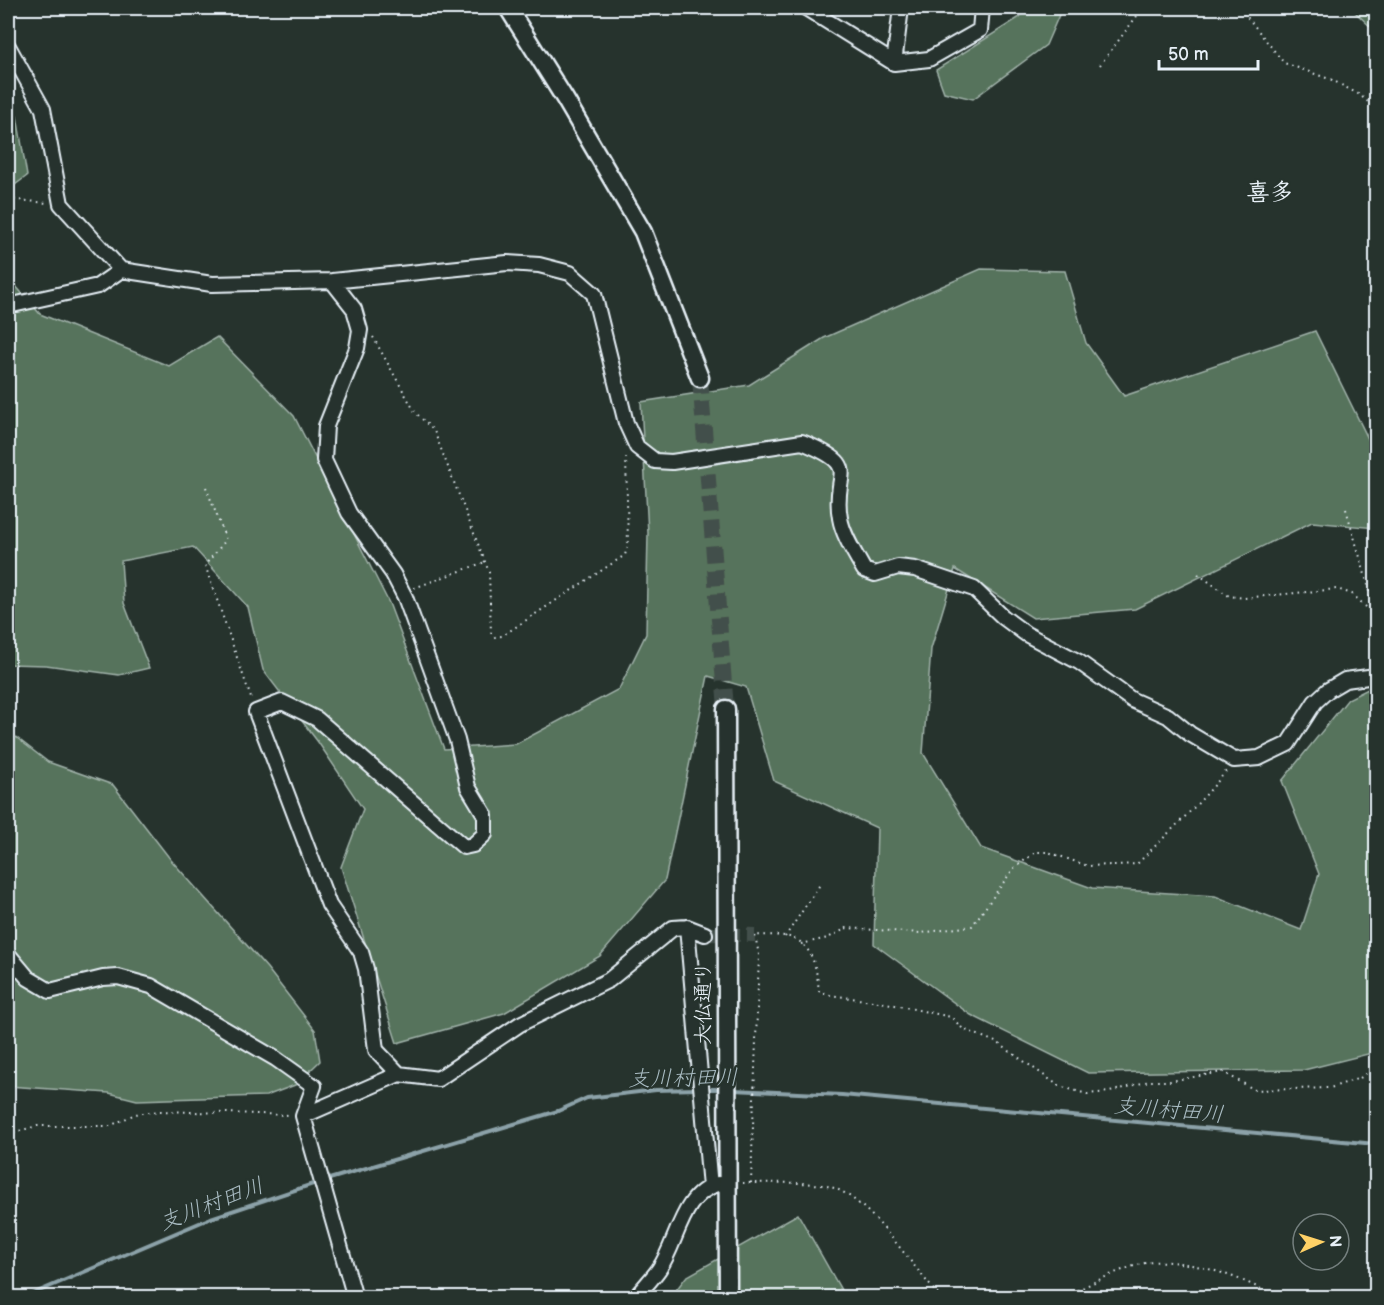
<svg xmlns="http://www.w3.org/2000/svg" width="1384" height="1305" viewBox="0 0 1384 1305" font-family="'Balsamiq Sans','Klee One',sans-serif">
	<rect width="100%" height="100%" fill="#26332d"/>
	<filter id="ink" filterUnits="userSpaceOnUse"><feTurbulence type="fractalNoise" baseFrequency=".0167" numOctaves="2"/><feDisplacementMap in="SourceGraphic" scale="12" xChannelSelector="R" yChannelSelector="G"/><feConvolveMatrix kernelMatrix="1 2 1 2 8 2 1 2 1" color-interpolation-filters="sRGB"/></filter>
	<g filter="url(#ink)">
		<path fill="#57735b" stroke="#a0b2aa" stroke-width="1.5" d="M1024 8H1062L1046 45 973 99 944 92 936 70 1020 17Z
			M1351 8H1376V32Z
			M8 114 17 116 27 176 8 190Z
			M981 269 1065 271 1086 343 1124 396 1315 331 1376 455V528L1312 522 1135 609 1033 618 955 569 931 649 923 753 981 848 1092 888 1215 896 1301 930 1319 874 1282 781 1348 699 1376 685V1052L1304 1070 1088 1073 971 1015 874 944 877 828 774 781 746 687 708 676 665 880 600 956 504 1013 397 1043 341 867 363 809 318 742 263 670 248 607 193 547 121 561 124 603 149 668 119 675 46 665 8 664V277L40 314 169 366 217 337 294 416 389 603 444 749 516 744 619 689 646 634 648 533 641 402 749 385 824 338Z
			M8 731 48 762 113 785 171 860 267 968 315 1030 320 1061 295 1085 266 1096 137 1100 109 1093 8 1086Z
			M798 1214 845 1297 670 1298 686 1277Z"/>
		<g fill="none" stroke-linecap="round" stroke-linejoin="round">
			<path stroke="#8ca2a9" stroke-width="4" d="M706 1089H722
				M733 1090 842 1095 1376 1144
				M326 1180 558 1111 587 1098 656 1090 698 1089
				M23 1298 211 1218 319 1182"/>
			<path stroke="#43504b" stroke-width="14" stroke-dasharray="14 7" stroke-linecap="butt" d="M705 934 755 935"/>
			<path stroke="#43504b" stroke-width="16" stroke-dasharray="16 8" stroke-linecap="butt" d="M700 378 726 709"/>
			<defs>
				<path id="minor" d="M806 8 894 63 929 59 980 30 982 8
					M8 46 43 109 61 204 121 270 212 284 332 281 507 263 539 265 570 273 594 294 626 423 637 447 655 461 672 462 802 442C866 468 831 472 840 518 843 536 856 555 864 570L875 574 898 567 915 569 974 589 1003 617 1026 634 1079 662 1132 700 1168 716 1190 734 1234 760 1259 758 1288 744 1315 702 1328 690 1345 680 1376 676
					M894 63 901 8
					M332 281 354 309 360 330 357 348 326 426 324 460 349 513 393 574 405 597 457 740 468 787 485 815V834L473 845 464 847 317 719 282 702 256 712 329 905 361 952 366 969 376 1050 399 1074
					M8 306 98 286 121 270
					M687 927 710 1187
					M8 954 28 978 50 991 103 978 118 977 151 986 276 1059 314 1086 303 1116 355 1298
					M303 1116 399 1074 438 1079 520 1024 609 980 673 928 687 927 705 934
					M635 1298C643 1288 652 1279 659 1269 678 1242 681 1194 718 1184"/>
				<path id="tertiary" d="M508 8 565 99 643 232 700 378
					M726 709 728 1298"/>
			</defs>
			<use href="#minor" stroke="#e8f1f8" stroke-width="18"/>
			<use href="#tertiary" stroke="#e8f1f8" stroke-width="21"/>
			<path stroke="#e8f1f8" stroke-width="2" stroke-dasharray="1.5 4.5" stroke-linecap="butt" d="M1240 8 1284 63 1332 80 1360 95 1376 109
				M1100 65 1143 8
				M8 199 47 203
				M373 337 415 412 434 431 489 572 491 633 495 637 502 636 625 555 628 545 626 456
				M206 487 226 540 205 565 252 701
				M1346 509 1368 585 1372 611
				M1198 574 1229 596 1244 598 1337 589 1352 594 1376 616
				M414 588 485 562
				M785 937 821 883
				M801 944 828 938 847 928 921 933 972 926 1014 868 1036 852H1048L1088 866 1137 864C1168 833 1200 804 1227 770
				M8 1134 37 1126H110L135 1114 159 1111 291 1115
				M743 1183C766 1183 811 1181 831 1187 869 1198 913 1268 941 1298
				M751 1183 759 955 755 935C767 936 783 934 793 938 814 946 817 973 819 991L830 995 886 1003 951 1017 963 1029 998 1043 1059 1086 1087 1094 1110 1092 1149 1081H1170L1223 1072 1255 1090 1330 1088 1360 1078 1376 1067
				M1061 1298C1087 1286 1114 1271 1141 1264 1178 1254 1246 1278 1277 1298"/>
			<use href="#minor" stroke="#26332d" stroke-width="14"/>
			<use href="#tertiary" stroke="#26332d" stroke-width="16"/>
		</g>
	</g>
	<g text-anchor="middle" stroke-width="4.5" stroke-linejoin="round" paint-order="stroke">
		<g font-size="21" fill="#e8f1f8" stroke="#26332d">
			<text transform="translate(703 1003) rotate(-90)" y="7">大仏通り</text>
		</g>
		<g font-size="22" font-style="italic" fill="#aabdc4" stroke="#26332d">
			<text transform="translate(683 1077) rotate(-1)" y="8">支川村田川</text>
			<text transform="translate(1169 1109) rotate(5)" y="8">支川村田川</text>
			<text transform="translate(211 1203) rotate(-21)" y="8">支川村田川</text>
		</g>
		<g font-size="24" font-weight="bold" fill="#e8f1f8" stroke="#26332d">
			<text x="1270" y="200">喜多</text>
		</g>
	</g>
	<rect width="1384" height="1305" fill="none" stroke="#26332d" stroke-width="30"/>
	<rect x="15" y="15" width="1354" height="1275" fill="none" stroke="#e8f1f8" stroke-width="2" filter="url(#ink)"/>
	<g transform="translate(1321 1242) rotate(87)"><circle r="28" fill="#26332d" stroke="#747f7e" stroke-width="1.5"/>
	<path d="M0-4.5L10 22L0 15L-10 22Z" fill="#ffd166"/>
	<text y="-9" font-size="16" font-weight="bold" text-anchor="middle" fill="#e8f1f8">N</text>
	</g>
	<path d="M1159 60v9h99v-9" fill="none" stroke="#e8f1f8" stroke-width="3"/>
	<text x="1168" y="60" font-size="18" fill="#e8f1f8" stroke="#26332d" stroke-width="4.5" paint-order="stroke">50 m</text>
</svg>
